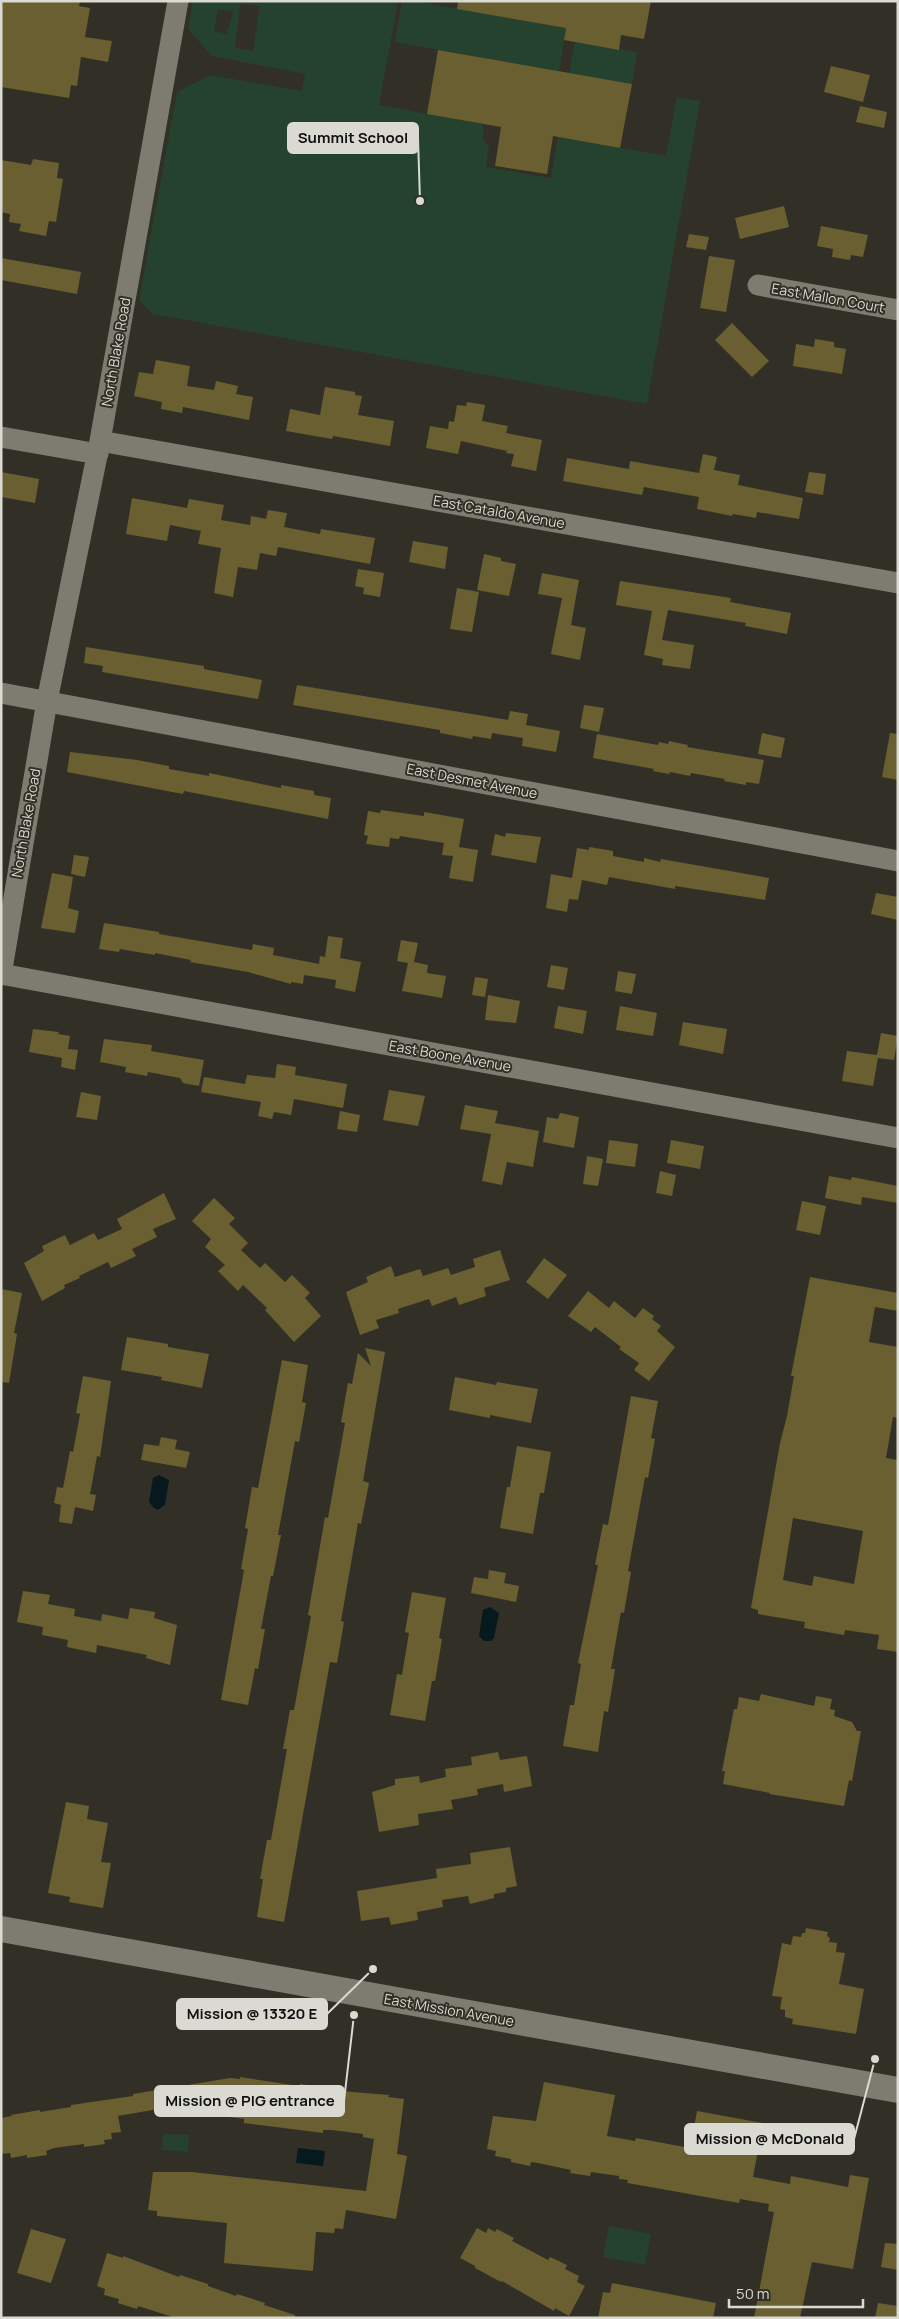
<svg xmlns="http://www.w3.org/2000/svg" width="899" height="2319" viewBox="0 0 899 2319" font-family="Manrope,sans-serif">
	<rect width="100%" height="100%" fill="#323026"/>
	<path fill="#25422f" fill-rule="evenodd" d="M193 1H398L379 105 483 124 484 141 489 145 486 167 551 178 558 137 666 156 677 97 700 101 647 404 153 314 139 300 177 92 210 75 302 91 305 74 212 56 188 29ZM240 4 260 6 253 51 235 48ZM218 9 233 12 227 34 214 31Z
		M402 1H415L566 28 559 71 395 42Z
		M575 42 637 52 632 84 569 73Z
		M163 2134 189 2135 188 2152 162 2150Z
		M609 2226 651 2234 645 2265 603 2257Z"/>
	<path fill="#06191d" d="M159 1475 169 1480 165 1505 158 1510 154 1508 149 1502 153 1478Z
		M490 1607 499 1613 494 1638 491 1641H484L479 1636 483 1610Z
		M298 2148 325 2151 323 2166 296 2163Z"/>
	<path fill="#695f31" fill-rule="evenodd" d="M1 1H80L79 6 90 8 85 37 112 41 108 62 81 57 77 86 71 85 69 98 1 87Z
		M458 1H651L644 39 621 35 619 50 564 40 566 28 457 9Z
		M438 50 632 84 620 148 553 136 547 174 495 166 501 127 427 114Z
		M831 66 870 75 863 102 824 92Z
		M860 106 887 112 884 128 856 122Z
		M33 159 59 163 57 178 63 179 56 222 49 221 46 236 19 231 21 224 9 222 10 214 1 212V160L31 165Z
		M784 206 789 227 740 239 735 218Z
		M821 226 868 235 863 257 851 255 850 260 832 257 833 249 817 246Z
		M689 234 709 237 706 250 686 247Z
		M709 256 735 260 726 312 700 308Z
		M1 258 81 272 77 294 1 280Z
		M732 323 769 361 752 377 715 340Z
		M815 339 834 342V347L846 349 842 374 793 366 796 344 814 347Z
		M156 360 190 366 187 386 214 390 216 381 238 386 236 394 253 397 249 420 183 407 182 413 161 409 162 402 134 396 139 372 153 374Z
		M325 387 355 392V395L362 396 358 415 394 421 390 446 333 436 332 439 286 431 290 409 320 415Z
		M467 402 485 405 482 421 508 426 506 433 542 440 536 471 511 466 514 454 506 453 507 451 461 441 458 454 426 448 430 426 448 429 449 421 454 422 457 405 466 406Z
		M703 454 717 457 714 470 740 475 738 485 803 498 799 519 757 512 756 518 733 514 732 516 697 509 699 497 644 487 642 495 563 481 567 458 629 469 630 461 699 473Z
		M1 472 39 479 35 503 1 497Z
		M809 472 826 474 823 495 805 492Z
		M132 498 187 508 189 499 224 505 221 520 250 525 251 516 266 519 268 510 287 513 284 527 320 534 321 529 375 538 370 564 278 547 276 556 260 553 257 570 238 567 233 597 214 593 221 548 198 544 201 531 170 525 167 541 126 534Z
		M413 541 448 547 445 569 409 562Z
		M484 554 501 558V561L516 564 509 596 477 590Z
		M358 569 384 573 380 597 363 594 364 588 355 586Z
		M542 573 579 580 571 625 586 628 580 660 551 654 562 598 538 594Z
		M620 581 731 598 730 602 791 613 787 634 745 626 746 623 668 610 662 640 694 645 690 669 662 665 663 659 644 655 652 611 616 605Z
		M457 588 479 592 472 632 450 629Z
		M86 647 204 666V669L262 680 258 699 102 672 103 666 84 663Z
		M297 685 508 720 510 711 528 714 526 725 560 731 556 752 522 746 523 738 492 733 491 739 473 736 472 739 440 733V730L293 705Z
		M584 705 604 708 599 732 580 728Z
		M762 733 785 738 781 758 758 754Z
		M890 733 898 734V780L882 777Z
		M597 734 658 745 659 742 668 744 669 741 688 745 687 747 764 760 759 784 746 782V785L724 781 725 779 691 773 690 776 670 772 669 774 653 771 654 769 593 758Z
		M70 752 137 760 169 766V769L209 776V773L281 788V785L314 791V795L331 798 328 819 184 791 183 794 67 772Z
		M381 810 424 816V812L464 819 459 847 478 850 473 882 449 878 453 856 442 855 444 843 400 836 399 839 390 838 389 847 366 844 368 836 364 835 368 811 380 813Z
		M506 833 541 837 536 863 491 855 495 834 505 837Z
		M589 847 613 851V856L644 862V858L660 862 661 859 769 878 765 900 675 886V889L609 877 607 885 582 880 578 900 569 899 567 912 546 908 551 874 572 878 577 848 589 850Z
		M74 855 89 857 85 877 71 874Z
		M52 873 73 877 68 908 79 911 75 933 41 928Z
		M876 893 898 897V920L871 914Z
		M104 923 159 932V934L252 950 253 944 274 948 273 955 319 964 320 956 325 957 328 936 343 938 340 958 361 962 355 992 335 988 336 980 304 975 303 984 291 982V984L248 972 190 962 191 960 155 953V955L120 949 119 952 99 949Z
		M401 940 418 943 414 962 428 965 427 973 446 976 442 998 402 991 408 963 397 961Z
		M551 965 568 968 564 990 547 987Z
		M618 971 636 974 632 994 615 991Z
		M475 977 488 979 485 997 472 995Z
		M488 995 520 1001 516 1023 485 1020Z
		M558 1006 587 1011 583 1034 554 1028Z
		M620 1006 657 1013 653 1036 616 1030Z
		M683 1022 727 1029 723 1054 679 1045Z
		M33 1029 59 1032 58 1034 70 1036 68 1049 78 1050 75 1070 61 1067 62 1058 29 1052Z
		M881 1033 898 1036 894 1060 878 1058 873 1086 842 1081 847 1051 877 1055Z
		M104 1039 152 1045 151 1051 204 1060 199 1086 183 1083 180 1078 148 1072 147 1076 125 1072 126 1067 100 1062Z
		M277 1064 296 1067 295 1075 347 1084 343 1108 294 1099 291 1115 274 1112 272 1119 258 1116 261 1102 201 1092 204 1077 245 1084 247 1075 275 1078Z
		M389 1090 425 1096 418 1126 383 1120Z
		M81 1092 101 1096 97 1120 76 1117Z
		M465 1105 498 1111 495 1123 539 1131 533 1167 507 1162 502 1185 482 1181 491 1134 460 1129Z
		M340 1111 360 1115 357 1132 337 1129Z
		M560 1113 579 1117 574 1148 543 1142 547 1117 558 1119Z
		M609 1140 638 1144 635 1167 606 1163Z
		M671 1140 704 1146 700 1169 667 1163Z
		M587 1156 603 1159 598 1186 583 1184Z
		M660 1171 676 1175 672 1196 656 1193Z
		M829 1176 851 1180 852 1177 898 1186V1203L862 1197 861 1205 825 1198Z
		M164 1193 176 1219 153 1229 157 1237 132 1249 136 1256 111 1268 108 1262 79 1276 80 1278 64 1285 65 1288 42 1301 24 1263 44 1251 42 1246 65 1235 70 1245 94 1233 98 1240 122 1229 117 1219Z
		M214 1198 235 1218 229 1224 248 1243 241 1250 260 1268 265 1263 285 1282 292 1275 310 1293 305 1298 321 1316 294 1342 265 1310 267 1308 243 1285 238 1291 218 1271 225 1265 205 1247 211 1239 192 1221Z
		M802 1201 826 1206 820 1235 796 1230Z
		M500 1250 510 1280 484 1288 486 1296 459 1305 456 1297 432 1306 429 1299 398 1309 399 1313 376 1320 379 1328 360 1335 346 1292 368 1282 366 1277 391 1266 395 1277 420 1269 423 1276 448 1268 451 1275 475 1267 473 1259Z
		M544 1258 567 1275 548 1299 526 1282Z
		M810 1277 898 1293V1311L875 1307 869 1342 898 1347V1418L893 1417 886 1458 898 1460V1652L877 1649 879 1635 845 1630 844 1635 804 1628 805 1622 758 1614V1610L751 1608 780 1443 787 1416 794 1376H791ZM793 1518 863 1531 854 1584 814 1576 812 1586 783 1580Z
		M1 1289 22 1293 14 1333 17 1334 9 1383 1 1382Z
		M588 1291 609 1308 614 1301 635 1318 643 1308 654 1316 652 1319 661 1326 657 1331 675 1347 649 1381 634 1370 639 1363 619 1349 621 1347 595 1327 591 1332 568 1316Z
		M127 1337 168 1344V1347L209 1354 202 1388 161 1380 162 1377 121 1370Z
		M365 1348 385 1352 363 1481 369 1483 361 1524 358 1523 341 1621 344 1622 337 1663 330 1662 284 1922 257 1917 263 1879H260L267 1840H271L287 1749H283L290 1710H294L311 1616 308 1615 325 1517 328 1518 345 1423 341 1422 348 1383 352 1384 358 1353 371 1366Z
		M282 1360 308 1365 302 1402 306 1403 299 1442 295 1441 278 1535H281L273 1576H271L261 1629H265L258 1669 255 1668 248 1705 221 1700 244 1570 241 1569 248 1529 245 1528 252 1487 258 1488Z
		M83 1376 111 1381 100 1457 97 1456 90 1494 96 1495 93 1511 75 1507 72 1524 59 1522 61 1505 54 1503 57 1487 63 1488 70 1451 73 1452 80 1414 76 1413Z
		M455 1377 496 1385 497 1382 538 1389 531 1423 490 1415V1418L449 1410Z
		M631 1396 658 1401 651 1438 655 1439 648 1478 645 1477 628 1571 631 1572 624 1613 621 1612 611 1669H615L608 1712 604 1711 598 1752 563 1746 570 1705H574L581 1664 578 1663 598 1565H595L603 1524 608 1525Z
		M161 1437 177 1440 175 1449 190 1452 186 1468 141 1460 144 1444 159 1446Z
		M517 1446 551 1452 544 1493H540L533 1534 500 1528 507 1487H510Z
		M489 1570 506 1573 504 1583 519 1586 516 1602 471 1593 474 1577 488 1579Z
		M23 1591 50 1595 48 1604 75 1609 74 1616 101 1621 102 1614 128 1619 130 1608 155 1612 154 1618 177 1625 170 1665 146 1658 147 1655 97 1645 96 1653 67 1647 68 1640 42 1635 43 1627 17 1622Z
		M412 1592 446 1598 439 1638 442 1639 435 1681H432L425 1721 390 1715 397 1674 402 1675 409 1633 405 1632Z
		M761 1694 814 1706 816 1696 832 1699 830 1709 835 1710 834 1716 852 1722 857 1731H861L852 1781 849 1780 844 1806 769 1794 770 1793 723 1784 725 1771H722L734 1709H737L739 1697 759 1701Z
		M498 1752 500 1760 527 1756 532 1786 504 1792 503 1784 477 1789 478 1795 451 1800 453 1809 418 1814 419 1825 379 1832 372 1792 395 1785V1779L419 1776 420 1783 446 1777 445 1769 472 1765 471 1757Z
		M66 1802 89 1806 87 1819 108 1823 101 1862 111 1863 103 1908 69 1902 70 1897 48 1893Z
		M510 1847 517 1886 506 1888V1892L494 1894V1898L470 1904 468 1896 442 1900 443 1907 417 1912 418 1920 391 1925 389 1917 361 1921 357 1891 437 1878 436 1869 471 1864 470 1853Z
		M806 1928 828 1932 827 1936 830 1938 829 1942 837 1943 836 1952 845 1953 839 1984 864 1989 856 2034 792 2024 793 2019 785 2017V2010L780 2009 782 1997 772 1996 782 1943 791 1945 793 1936 801 1937 802 1933H805Z
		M240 2077 299 2086 300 2084 329 2088V2090L389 2095 388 2097 404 2099 397 2154 407 2156 396 2219 346 2210 343 2229 335 2228 334 2233 316 2232 313 2271 224 2263 227 2223 157 2216V2211L148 2210 153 2172H192L366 2191 374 2139 363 2137V2134L332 2130H323V2133L244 2123V2119L229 2117 230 2111 221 2110 222 2098 118 2116 121 2132 111 2133 112 2139 104 2140 105 2144 84 2147V2144L54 2148 46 2151 47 2155 27 2158V2155L11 2158 10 2153 1 2154V2118L12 2116 11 2115 40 2110V2112L71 2107V2105L133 2096V2094L230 2078 240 2079Z
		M544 2082 615 2095 607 2136 635 2141 636 2138 690 2148 697 2111 768 2124 765 2141 760 2140 753 2177 790 2184 791 2176 848 2187 850 2175 869 2178 853 2269 812 2262 800 2318H754L774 2212 768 2211 769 2204 740 2199 739 2203 656 2188 627 2183 628 2180 619 2179V2176L591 2172 590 2176 570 2173 571 2170 538 2163 531 2162 530 2166 511 2162V2159L495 2156 496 2151 487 2149 493 2116 536 2121Z
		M477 2228 486 2233 488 2228 495 2232 497 2229 514 2238 512 2241 548 2260 550 2257 567 2265 565 2269 579 2276 577 2282 585 2286 569 2316 555 2308 554 2311 502 2281 501 2282 475 2268V2266L460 2258Z
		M31 2229 66 2239 51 2283 17 2273Z
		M885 2243 898 2244V2270L881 2267Z
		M107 2253 123 2258V2256L179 2277 180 2275 208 2284V2286L236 2296 237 2294 265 2303 264 2305 295 2315V2318H176L138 2306 137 2309 118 2303 119 2299 104 2295 105 2289 97 2286Z
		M612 2283 716 2303 713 2318H598L603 2292 610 2293Z
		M878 2303 898 2306V2318H875Z"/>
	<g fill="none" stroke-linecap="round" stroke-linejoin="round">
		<path stroke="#7e7c70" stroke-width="21" d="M758 285 898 310
			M1 437 98 454
			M100 441 898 583
			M1 693 898 861
			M1 974 898 1138
			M1 975 47 701 100 441 178 1"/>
		<path stroke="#7e7c70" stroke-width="26" d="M1 1929 898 2090"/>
	</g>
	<g text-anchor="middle" stroke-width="4" stroke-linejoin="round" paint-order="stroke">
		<g font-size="14" fill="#dad9d2" stroke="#323026">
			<text transform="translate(828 298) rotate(10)" y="5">East Mallon Court</text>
			<text transform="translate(116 352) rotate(-80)" y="5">North Blake Road</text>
			<text transform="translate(499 512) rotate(10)" y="5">East Cataldo Avenue</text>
			<text transform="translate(472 781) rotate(11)" y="5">East Desmet Avenue</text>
			<text transform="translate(26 823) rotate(-80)" y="5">North Blake Road</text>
			<text transform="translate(450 1056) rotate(10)" y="5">East Boone Avenue</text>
			<text transform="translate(449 2010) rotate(10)" y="5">East Mission Avenue</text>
		</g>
	</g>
	<path fill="none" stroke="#dad9d2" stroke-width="2" d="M420 201L418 138M373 1969L327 2014M354 2015L344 2101M875 2059L854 2139"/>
	<g fill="#dad9d2" stroke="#323026" stroke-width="2">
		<circle cx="420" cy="201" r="5"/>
		<circle cx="373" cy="1969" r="5"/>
		<circle cx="354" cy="2015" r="5"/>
		<circle cx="875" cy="2059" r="5"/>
	</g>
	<g fill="#dad9d2" stroke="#dad9d2" stroke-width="2">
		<rect x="288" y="123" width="130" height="30" rx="5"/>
		<rect x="177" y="1999" width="150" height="30" rx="5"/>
		<rect x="155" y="2086" width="189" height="30" rx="5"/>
		<rect x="685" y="2124" width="169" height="30" rx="5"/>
	</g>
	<g font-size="15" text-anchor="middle" font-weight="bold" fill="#111">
		<text x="353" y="143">Summit School</text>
		<text x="252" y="2019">Mission @ 13320 E</text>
		<text x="250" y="2106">Mission @ PIG entrance</text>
		<text x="770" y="2144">Mission @ McDonald</text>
	</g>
	<rect width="899" height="2319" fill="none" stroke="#dad9d2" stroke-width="5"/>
	<path d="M729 2299v8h134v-8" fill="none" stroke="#dad9d2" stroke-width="2.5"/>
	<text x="736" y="2299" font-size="15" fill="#dad9d2" stroke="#323026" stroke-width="4" paint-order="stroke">50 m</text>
</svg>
